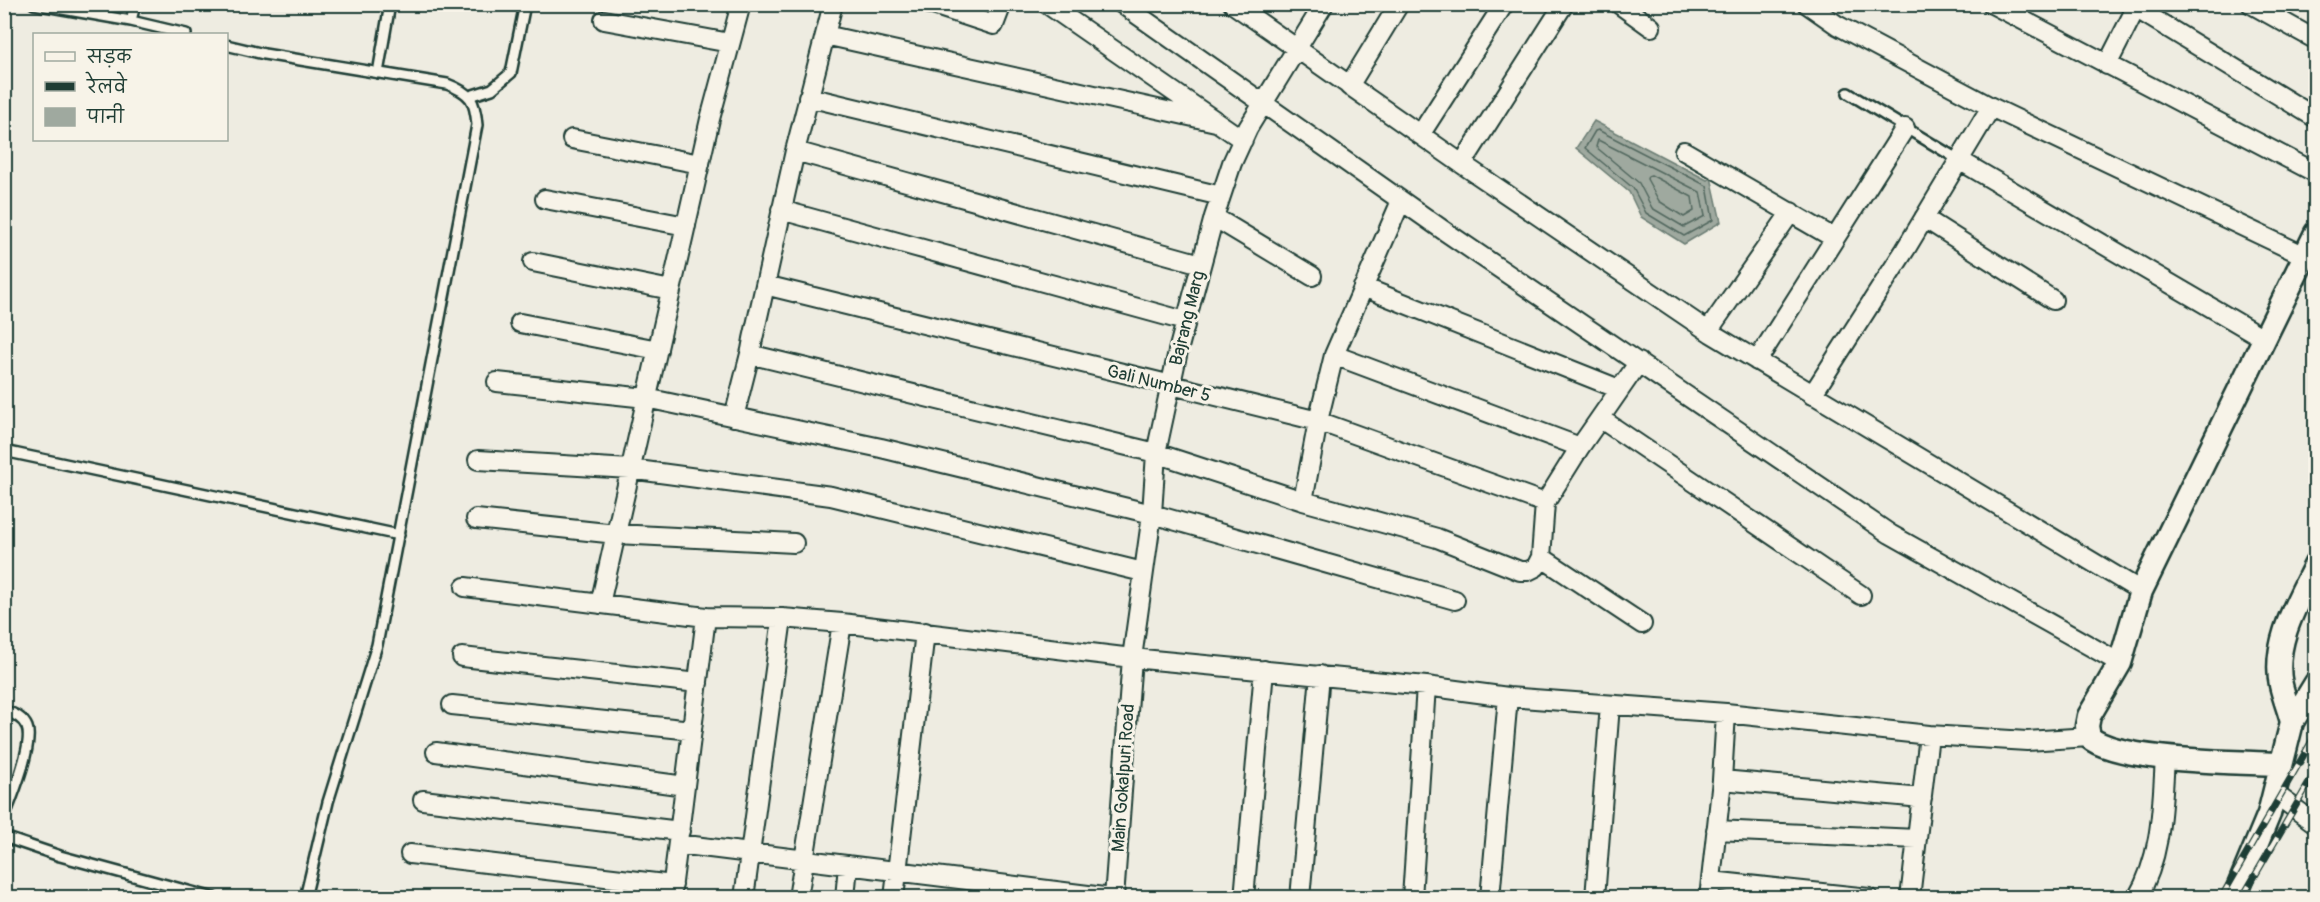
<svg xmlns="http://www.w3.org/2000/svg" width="2320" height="902" viewBox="0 0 2320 902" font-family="Pangolin,'Playpen Sans Deva',sans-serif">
	<rect width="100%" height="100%" fill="#eeece1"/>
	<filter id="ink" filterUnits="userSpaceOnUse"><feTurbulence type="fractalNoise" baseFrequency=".0167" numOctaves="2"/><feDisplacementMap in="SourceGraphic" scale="12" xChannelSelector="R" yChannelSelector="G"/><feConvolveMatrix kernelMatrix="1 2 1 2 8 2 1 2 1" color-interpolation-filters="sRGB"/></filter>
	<g filter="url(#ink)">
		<path fill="#9fa99f" stroke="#6c7e74" stroke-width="1.5" d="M1594 121 1707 180 1711 177 1721 222 1684 244 1641 217 1629 192 1576 148Z"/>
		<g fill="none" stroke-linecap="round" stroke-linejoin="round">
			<path stroke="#52685f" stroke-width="1.5" d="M1598 130 1707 186 1713 220 1684 236 1646 213 1633 188 1585 148 1595 131Z
				M1598 140 1700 192 1705 216 1684 227 1652 208 1639 183 1596 147Z
				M1651 175 1692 197 1694 211 1684 217 1659 201 1647 179 1648 176Z"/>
			<defs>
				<path id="service" d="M34 4 131 21 186 34
					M131 21 135 4
					M226 45 264 54 447 84C471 93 475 100 477 125L377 645 328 802 305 898
					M378 73 390 4
					M1848 93 1959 160
					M470 96 492 89 511 73 525 4
					M4 451 399 535
					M4 711C13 713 23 718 27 727 34 744 11 800 4 818
					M4 837 60 856 214 898"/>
				<path id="minor" d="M833 4 795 151 753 339 751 350 753 355 1156 453 1303 501 1437 538 1520 571H1528L1536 567 1541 557 1545 503 1580 447 1639 362
					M930 4 994 25 1002 4
					M1047 4 1243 140
					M1122 4 1443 230 1890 534 2120 663
					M1233 4 1462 164 1711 333 2141 591
					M1619 4 1651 27
					M1807 4 1837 25 1991 107 2305 256
					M1992 4 2316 173
					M2129 4 2316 118
					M2251 4 2316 40
					M604 20 730 43
					M825 35 1216 122
					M2107 65 2138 4
					M1349 86 1399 4
					M808 97 1221 196
					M1420 135 1504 4
					M572 139 700 164
					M795 151 1201 264
					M1684 151 1834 238
					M1959 160 2265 339
					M1462 164 1564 4
					M545 199 686 226
					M781 210 1185 321
					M1214 217 1312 276
					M1924 218 2053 300
					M533 262 671 290
					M765 285 1318 421 1545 503
					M1363 287 1619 389
					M520 323 658 350
					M1708 331 1791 212
					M1334 355 1580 447
					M1757 361 1905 128
					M497 382 646 398 881 448 1152 514 1455 600
					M1812 395 1905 250 1991 107
					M734 417 751 350
					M1601 419 1861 595
					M478 460 630 469 831 496 1143 572
					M1303 501 1318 421 1334 355 1401 201
					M476 519 616 534 794 543
					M1541 557 1642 624
					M465 587 706 617 782 618 842 623 1132 658 1426 686 1508 697 1726 713 1929 735 2027 741 2089 737
					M600 604 710 119 741 4
					M462 657 698 683
					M452 705 692 730
					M436 752 685 786
					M1722 780 1922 798
					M2274 793 2316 824
					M423 800 680 831
					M1716 830 1917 839
					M678 844 1112 898
					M410 854 673 885
					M1711 881 1869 898
					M671 898 706 617
					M744 898 782 618
					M798 898 842 623
					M845 898 848 865
					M894 898 925 632
					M1114 898 1132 658 1152 514 1156 453 1178 351 1214 217 1232 163 1248 128 1324 4
					M1244 898 1264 670
					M1300 898 1320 675
					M1412 898 1426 686
					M1490 898 1508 697
					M1595 898 1610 705
					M1709 898 1722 780 1726 713
					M1910 898 1929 735
					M2137 898C2162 856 2162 806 2165 758"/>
				<path id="tertiary" d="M2292 722C2289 710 2284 698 2281 685 2272 643 2298 601 2316 564
					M2280 764C2240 762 2116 762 2089 737L2087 726 2089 716 2120 663 2141 591 2316 233
					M2234 898 2269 814 2292 722 2316 683"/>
			</defs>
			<use href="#service" stroke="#1f3d34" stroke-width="14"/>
			<use href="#minor" stroke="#1f3d34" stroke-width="22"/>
			<use href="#tertiary" stroke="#1f3d34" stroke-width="27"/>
			<use href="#service" stroke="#f7f3e8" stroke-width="9"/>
			<use href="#minor" stroke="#f7f3e8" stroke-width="18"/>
			<use href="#tertiary" stroke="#f7f3e8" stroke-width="22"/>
			<defs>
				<path id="rail" d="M2221 898 2316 734
					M2242 898 2316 771"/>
			</defs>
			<use href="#rail" stroke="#1f3d34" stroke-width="7"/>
			<use href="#rail" stroke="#f7f3e8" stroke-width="4.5" stroke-dasharray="14" stroke-linecap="butt"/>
		</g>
	</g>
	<g text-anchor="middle" stroke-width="6" stroke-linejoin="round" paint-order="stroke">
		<g font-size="18" fill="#1f3d34" stroke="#f7f3e8">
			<text transform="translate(1187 318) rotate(-76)" y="6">Bajrang Marg</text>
			<text transform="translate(1159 383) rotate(14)" y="6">Gali Number 5</text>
			<text transform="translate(1123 778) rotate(-86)" y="6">Main Gokalpuri Road</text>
		</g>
	</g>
	<rect width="2320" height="902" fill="none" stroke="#f7f3e8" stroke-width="24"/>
	<rect x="12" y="12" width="2296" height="878" fill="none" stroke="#1f3d34" stroke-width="2" filter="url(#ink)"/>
	<rect x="33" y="33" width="195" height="108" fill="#f7f3e8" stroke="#a1aaa0" stroke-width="1.5"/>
	<rect x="45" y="52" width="30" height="9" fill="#f7f3e8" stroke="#a1aaa0" stroke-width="1.5"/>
	<text x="87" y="63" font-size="18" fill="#1f3d34">सड़क</text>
	<rect x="45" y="82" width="30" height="9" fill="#1f3d34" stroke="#a1aaa0" stroke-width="1.5"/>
	<text x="87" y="93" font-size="18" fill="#1f3d34">रेलवे</text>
	<rect x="45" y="108" width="30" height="18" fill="#9fa99f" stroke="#a1aaa0" stroke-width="1.5"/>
	<text x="87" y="123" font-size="18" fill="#1f3d34">पानी</text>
</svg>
